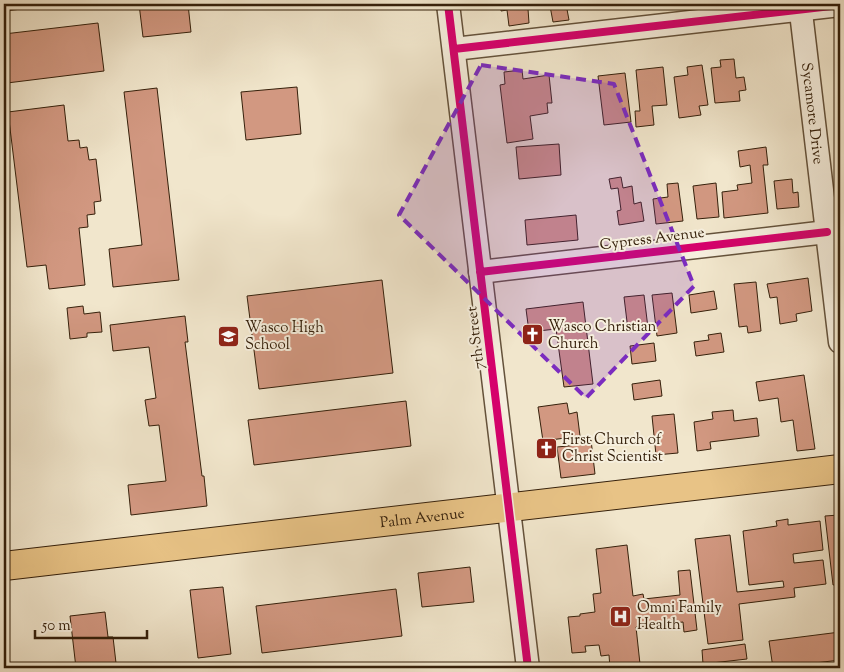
<svg xmlns="http://www.w3.org/2000/svg" width="844" height="672" viewBox="0 0 844 672" font-family="'Sorts Mill Goudy',serif">
	<rect width="100%" height="100%" fill="#f1e6cc"/>
	<filter id="stains"><feTurbulence type="fractalNoise" baseFrequency=".004" numOctaves="4"/><feColorMatrix values="0 0 0 0 .2 0 0 0 0 .09 0 0 0 0 .02 0 0 0 .5 -.17"/></filter>
	<radialGradient id="worn" r=".72"><stop offset=".6" stop-color="#630" stop-opacity="0"/><stop offset="1" stop-color="#630" stop-opacity=".3"/></radialGradient>
	<path fill="#d29881" stroke="#35200b" d="M4 4H67L4 11Z
		M139 4H188L191 32 143 37Z
		M501 4H533V8L528 9 529 23 509 26 507 10 501 11Z
		M566 4 569 20 553 22 550 6Z
		M98 23 104 71 7 83 4 58V34Z
		M734 59 736 78 744 77 746 90 739 91 740 101 715 103 711 68 721 67 720 60Z
		M702 65 708 105 699 106 701 115 679 118 674 77 688 75 687 67Z
		M663 67 667 105 652 106 654 125 636 127 635 111H640L636 70Z
		M522 70 523 79 549 75 552 103H547L548 113 530 116 533 139 507 143 500 85 505 84 504 72Z
		M625 73 631 122 604 125 598 76Z
		M297 87 301 134 246 140 241 92Z
		M157 88 179 280 113 287 109 249 142 245 124 92Z
		M64 105 68 141 79 140 80 148 87 147 89 160 96 159 101 201 94 202 95 214 87 215 88 227 79 228 85 285 49 289 46 265 27 267 8 112Z
		M559 144 561 175 519 179 516 147Z
		M766 147 768 165H763L768 213 724 218 722 192 738 190 737 185 752 183 750 165 740 167 738 151Z
		M621 177 623 188 632 186 634 204 641 202 644 221 619 225 617 211 621 210 618 188 611 189 609 179Z
		M792 179 793 193 798 192 799 207 777 209 774 181Z
		M678 183 683 221 656 224 653 199 668 197 667 184Z
		M716 183 719 217 697 219 693 186Z
		M576 215 578 240 527 245 525 220Z
		M808 278 812 311 796 314 797 321 780 324 777 297 770 298 767 284Z
		M382 280 393 373 259 389 247 296Z
		M756 282 761 331 748 333 747 326 739 327 734 284Z
		M714 291 717 309 691 313 689 295Z
		M672 293 677 333 657 336 652 295Z
		M644 295 648 328 628 330 624 297Z
		M583 302 593 384 564 387 556 329 529 332 526 309Z
		M83 306 84 314 100 312 102 332 87 333V337L70 339 67 308Z
		M185 316 188 342H185L202 476H204L207 506 131 515 128 485 166 481 159 425 149 426 145 400 156 398 149 347 113 351 110 325Z
		M721 333 724 352 696 356 694 342 709 340 708 335Z
		M654 343 656 361 632 364 630 346Z
		M804 375 815 449 797 451 793 420 781 422 778 398 759 401 756 382Z
		M660 380 662 396 634 400 632 384Z
		M406 401 411 446 254 465 248 420Z
		M567 403 569 414 577 412 580 436 543 441 538 407Z
		M733 410 734 421 757 418 759 436 710 442 711 449 697 451 694 422 713 419 712 412Z
		M674 414 678 453 656 455 652 416Z
		M591 440 595 474 561 478 557 447 578 445V441Z
		M839 515 840 584 833 585 825 516Z
		M788 519V525L820 521 823 550 793 554 794 563 823 560 826 584 794 588 795 597 739 604 743 640 708 644 695 539 730 535 737 592 784 587 783 581 749 585 743 531 777 526 776 521Z
		M627 545 633 596 643 594 644 599 680 595 678 571 690 570 697 630 684 632 683 622 636 627 640 664 610 668 609 655 601 656 599 645 585 646 586 652 572 653 568 617 580 616V614L595 612 593 594 601 593 596 549Z
		M470 567 474 602 422 607 418 573Z
		M223 587 231 654 198 658 190 590Z
		M396 589 402 636 262 653 256 606Z
		M105 612 108 637H113L116 663 111 664V668H76L70 616Z
		M840 632V660L773 668 769 641Z
		M745 644 747 659 703 664 702 650Z"/>
	<g fill="none" stroke-linecap="round" stroke-linejoin="round">
		<defs>
			<g id="minor">
				<path d="M448 4 528 668"/>
				<path id="s1" d="M800 4 840 342"/>
				<path d="M454 49 840 5"/>
				<path d="M480 272 827 232"/>
			</g>
			<g id="major">
				<path id="s2" d="M4 566 840 469"/>
			</g>
		</defs>
		<use href="#minor" stroke="#64523b" stroke-width="25"/>
		<use href="#major" stroke="#35200b" stroke-width="30"/>
		<use href="#minor" stroke="#f6efde" stroke-width="22"/>
		<use href="#major" stroke="#e8c386" stroke-width="28"/>
		<defs>
			<path id="cycleway" d="M448 4 528 668
				M454 49 840 5
				M480 272 827 232"/>
		</defs>
		<use href="#cycleway" stroke="#f6efde" stroke-width="11"/>
		<use href="#cycleway" stroke="#d6006c" stroke-width="8"/>
	</g>
	<path fill="#7b2cbf" fill-opacity="0.2" stroke="#7b2cbf" stroke-width="4" stroke-dasharray="10 6" stroke-linejoin="round" d="M481 65 614 84 694 286 586 398 399 215Z"/>
	<defs>
		<symbol id="church-square" viewBox="-11 -11 22 22"><rect x="-9" y="-9" width="18" height="18" rx="4" fill="#8f2418" stroke="#f6efde"/><path d="M-1.2-6h2.4v3.5h3.3v2.4h-3.3V6h-2.4V-.1h-3.3v-2.4h3.3Z" fill="#fff"/></symbol>
		<symbol id="school-square" viewBox="-11 -11 22 22"><rect x="-9" y="-9" width="18" height="18" rx="4" fill="#8f2418" stroke="#f6efde"/><path d="M0-5L7-2L0 1L-7-2ZM-4 1L0 2.5L4 1V4Q0 6-4 4Z" fill="#fff"/></symbol>
		<symbol id="hospital-square" viewBox="-11 -11 22 22"><rect x="-9" y="-9" width="18" height="18" rx="4" fill="#8f2418" stroke="#f6efde"/><path d="M-5-5h3v3.5h4V-5h3V5h-3V1.5h-4V5h-3Z" fill="#fff"/></symbol>
	</defs>
	<g fill-rule="evenodd">
		<use href="#church-square" x="520" y="322" width="25" height="25"/>
		<use href="#school-square" x="216" y="324" width="25" height="25"/>
		<use href="#church-square" x="534" y="436" width="25" height="25"/>
		<use href="#hospital-square" x="608" y="604" width="25" height="25"/>
	</g>
	<g text-anchor="middle" stroke-width="4" stroke-linejoin="round" paint-order="stroke">
		<g font-size="15" fill="#35200b" stroke="#f6efde">
			<text dy="5" stroke="none"><textPath href="#s1" startOffset="110">Sycamore Drive</textPath></text>
			<text transform="translate(652 238) rotate(-7)" y="5">Cypress Avenue</text>
			<text transform="translate(475 338) rotate(-97)" y="5">7th Street</text>
			<text dy="5" stroke="none"><textPath href="#s2" startOffset="421">Palm Avenue</textPath></text>
		</g>
		<g font-size="15" fill="#35200b" stroke="#f6efde" text-anchor="start">
			<text x="548" y="331">Wasco Christian<tspan x="548" dy="17">Church</tspan></text>
			<text x="245" y="332">Wasco High<tspan x="245" dy="17">School</tspan></text>
			<text x="562" y="444">First Church of<tspan x="562" dy="17">Christ Scientist</tspan></text>
			<text x="637" y="612">Omni Family<tspan x="637" dy="17">Health</tspan></text>
		</g>
	</g>
	<rect width="844" height="672" fill="none" stroke="#f1e6cc" stroke-width="20"/>
	<rect x="5" y="5" width="834" height="662" fill="none" stroke="#35200b" stroke-width="2.5"/>
	<rect x="10" y="10" width="824" height="652" fill="none" stroke="#35200b"/>
	<path d="M35 630v8h112v-8" fill="none" stroke="#35200b" stroke-width="2.5"/>
	<text x="42" y="630" font-size="15" fill="#35200b" stroke="#f6efde" stroke-width="4" paint-order="stroke">50 m</text>
	<rect width="100%" height="100%" filter="url(#stains)"/>
	<rect width="100%" height="100%" fill="url(#worn)"/>
</svg>
